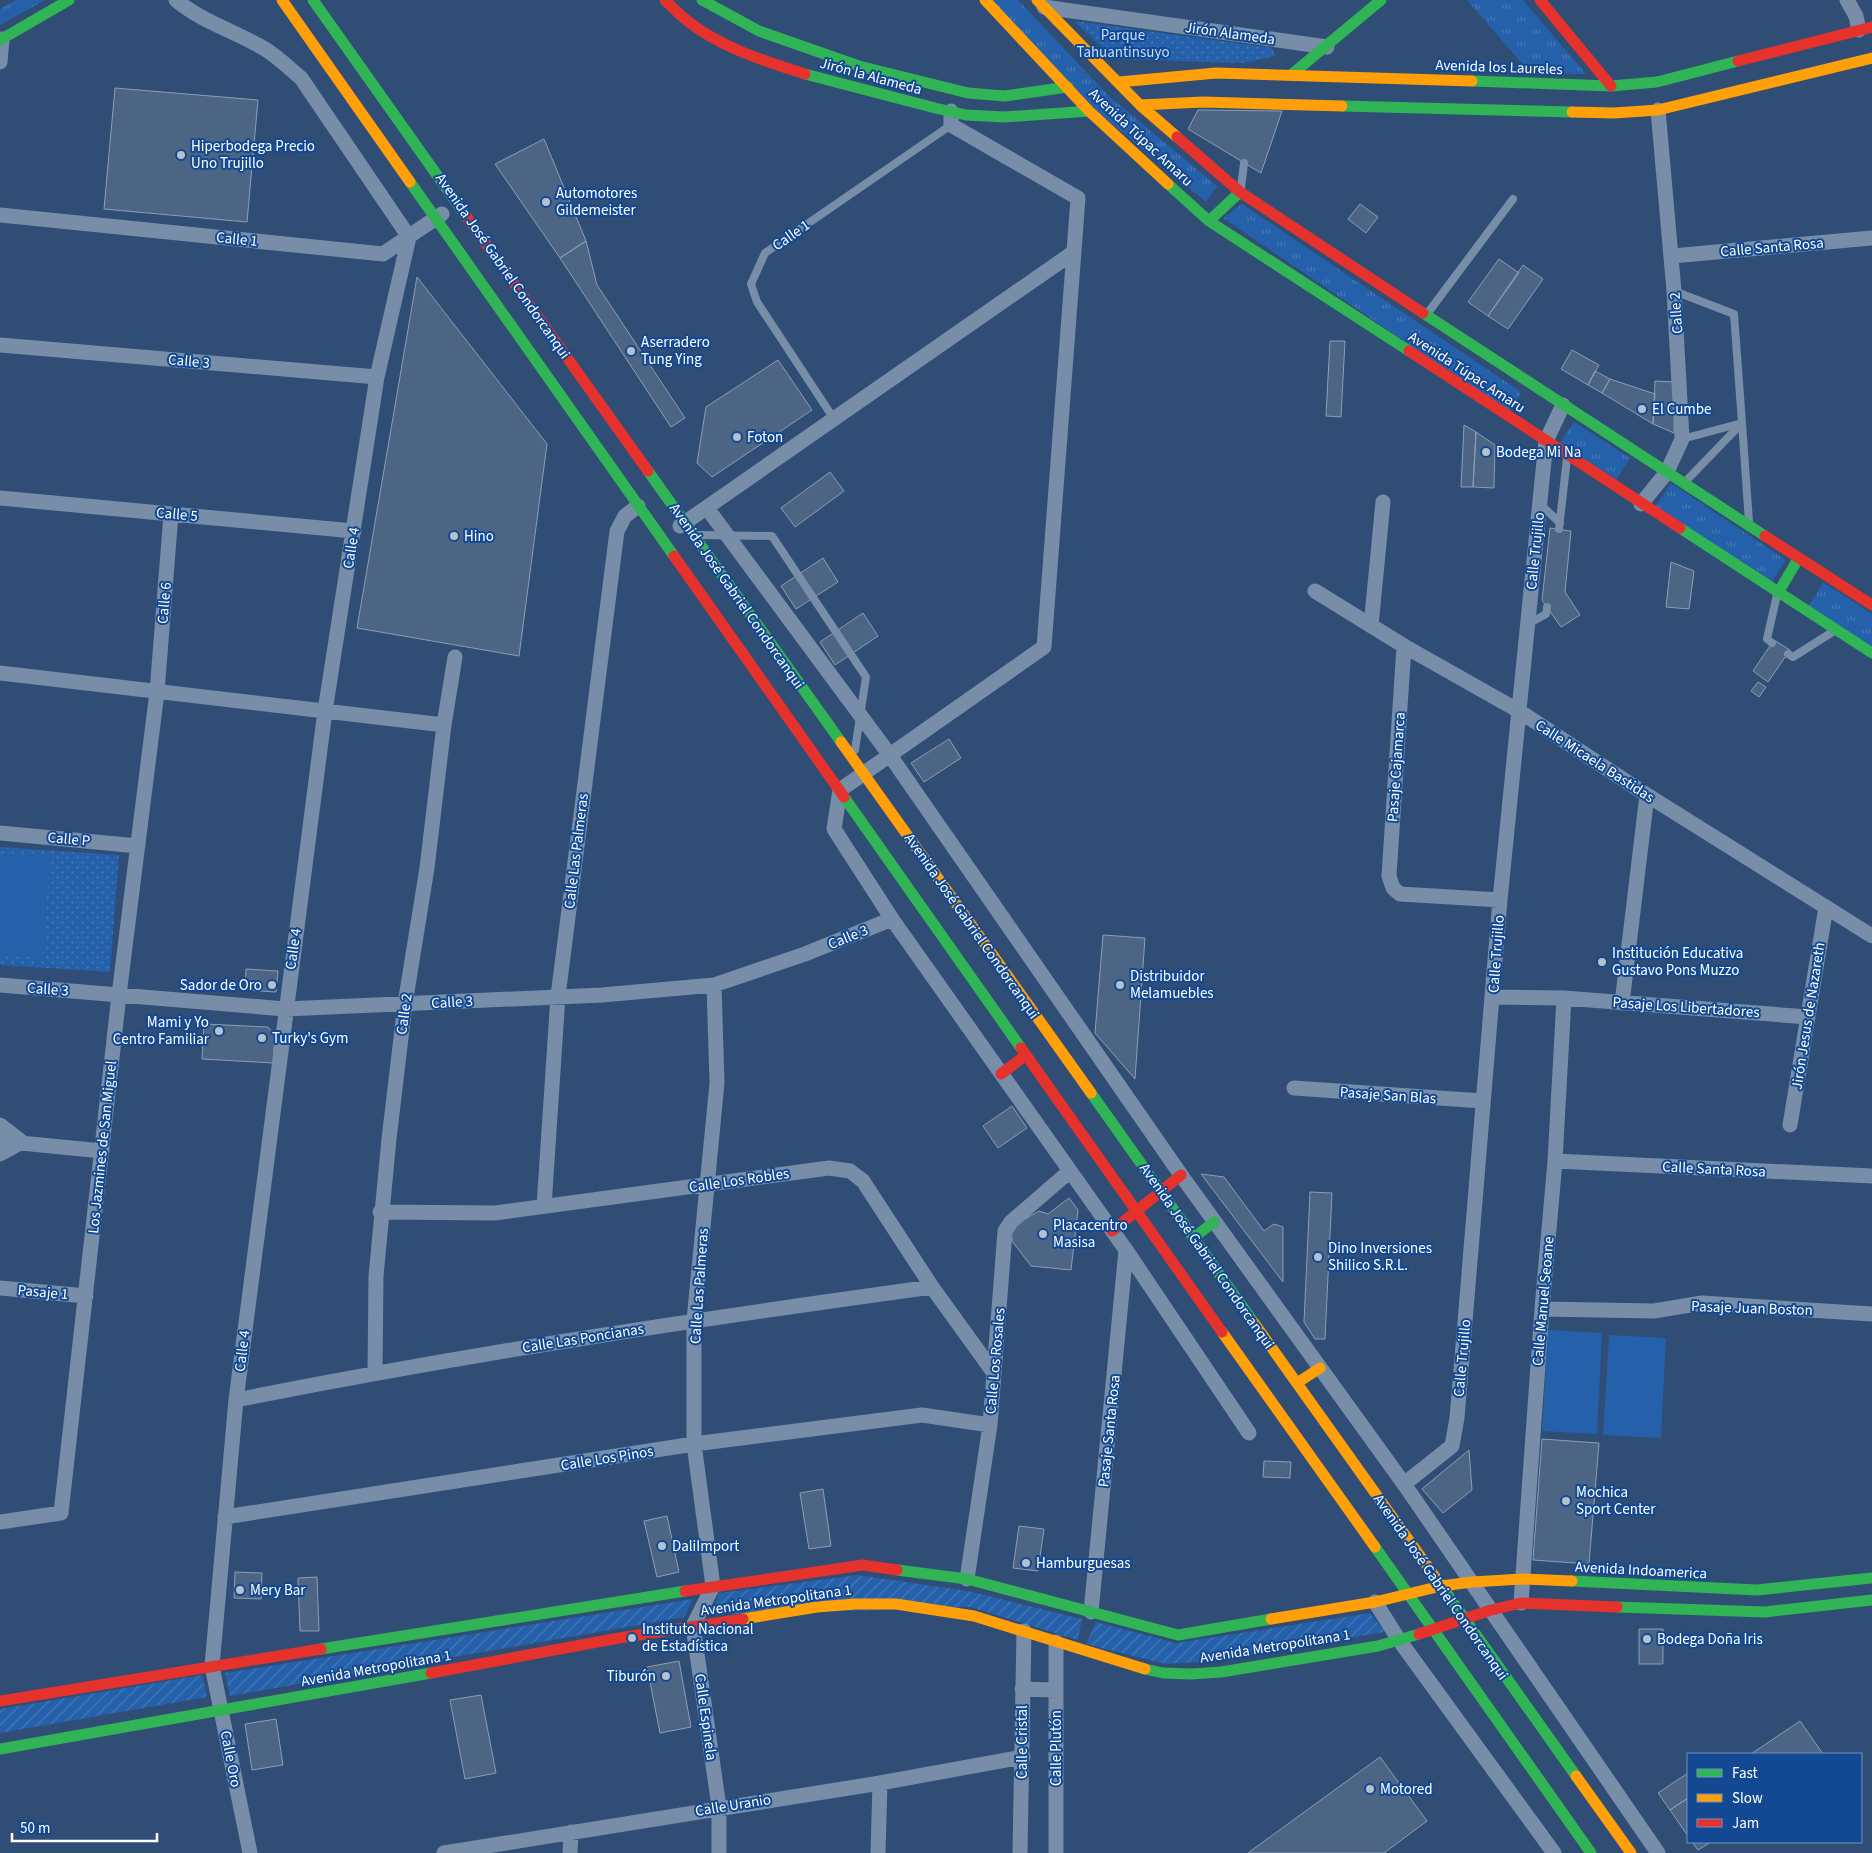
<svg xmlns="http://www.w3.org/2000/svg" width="1872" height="1853" viewBox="0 0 1872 1853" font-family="'Source Sans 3',sans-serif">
	<defs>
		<pattern id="grass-tufts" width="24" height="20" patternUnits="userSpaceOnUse" patternTransform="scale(1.25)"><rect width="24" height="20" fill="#2560aa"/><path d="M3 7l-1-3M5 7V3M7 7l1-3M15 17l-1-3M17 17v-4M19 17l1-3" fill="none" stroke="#4678b7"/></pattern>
		<pattern id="park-dots" width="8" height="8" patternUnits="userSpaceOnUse" patternTransform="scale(1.25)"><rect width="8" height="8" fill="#2560aa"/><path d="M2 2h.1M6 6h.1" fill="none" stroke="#4678b7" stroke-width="1.8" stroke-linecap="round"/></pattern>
		<pattern id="garden-furrows" width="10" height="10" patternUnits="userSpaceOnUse" patternTransform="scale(1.25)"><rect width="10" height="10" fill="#2560aa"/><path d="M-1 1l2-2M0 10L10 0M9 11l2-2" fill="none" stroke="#4678b7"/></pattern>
	</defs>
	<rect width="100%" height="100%" fill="#2f4d75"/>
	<path fill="url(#grass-tufts)" d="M15 0H45L0 25V9Z
		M989 0H1018L1110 97 1217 186 1206 202 1098 112Z
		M1467 0H1523L1586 74 1530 73Z
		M1242 204 1521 392 1510 413 1223 218Z
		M1574 422 1630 458 1616 480 1559 444Z
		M1671 483 1786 560 1771 583 1655 507Z
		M1823 582 1872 614V648L1808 607Z"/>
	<path fill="url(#park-dots)" d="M1074 21 1272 48 1276 56 1243 63 1115 59Z
		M0 847 119 855 110 972 0 965Z"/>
	<path fill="url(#garden-furrows)" d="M857 1575 968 1591 1082 1619 1078 1640 970 1607 711 1615 719 1593Z
		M693 1599 684 1617 230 1696 225 1673Z
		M1370 1613 1385 1632 1216 1661 1165 1664 1086 1644 1096 1622 1176 1643Z
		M202 1675 207 1697 0 1733V1709Z"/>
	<path fill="#2560aa" d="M0 854 50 857 42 958 0 955Z
		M1548 1330 1602 1333 1597 1434 1542 1431Z
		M1609 1335 1666 1338 1661 1438 1603 1435Z"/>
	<path fill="#4d6584" stroke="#8c9eb6" d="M115 88 258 100 247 222 104 209Z
		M1198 110 1282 111 1261 173 1188 129Z
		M544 139 586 241 560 258 495 164Z
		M1360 204 1378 217 1366 233 1348 219Z
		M586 241 597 285 685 418 671 427 560 258Z
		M1499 259 1519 273 1488 316 1468 302Z
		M1523 265 1543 279 1508 329 1488 316Z
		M417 277 547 444 519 656 357 628Z
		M1330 341H1345L1341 417 1326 416Z
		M1572 350 1599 365 1588 385 1561 369Z
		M778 360 812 410 712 477 697 463 706 407Z
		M1595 371 1610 379 1602 393 1588 385Z
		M1610 379 1655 394 1653 424 1602 393Z
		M1655 381 1676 382 1674 433 1653 424Z
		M1464 425 1476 432 1473 487H1461Z
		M1476 432 1495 445 1494 488 1473 487Z
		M830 472 844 491 795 527 781 508Z
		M1550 528 1571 531 1565 592 1580 615 1561 627 1542 600Z
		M823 558 838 582 796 609 781 586Z
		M1671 562 1694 571 1689 609 1666 607Z
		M863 613 878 636 835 665 820 642Z
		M1774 640 1790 650 1768 682 1753 671Z
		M1758 682 1766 687 1759 697 1751 691Z
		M949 739 961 758 924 782 911 763Z
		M1103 935 1145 938 1135 1079 1095 1033Z
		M246 969 278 971 276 992 245 990Z
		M204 1024 268 1027 275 1035 273 1063 202 1059Z
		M1012 1106 1027 1128 998 1148 983 1126Z
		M1201 1174 1224 1177 1264 1231 1274 1224 1283 1227V1282Z
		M1310 1192 1332 1193 1325 1339H1315L1304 1322Z
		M1069 1198 1078 1210 1071 1270 1031 1266 1012 1241 1011 1227 1039 1211 1048 1214Z
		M1542 1439 1599 1443 1589 1564 1533 1560Z
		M1469 1450 1472 1490 1443 1513 1422 1489Z
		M1264 1461 1291 1462 1290 1478 1263 1477Z
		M823 1489 831 1546 809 1549 800 1493Z
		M667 1516 679 1572 657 1577 644 1521Z
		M1019 1526 1044 1529 1038 1571 1013 1568Z
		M235 1572 262 1573 261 1599 234 1598Z
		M317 1577 319 1631H300L298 1578Z
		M1639 1629H1663V1664H1639Z
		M679 1661 691 1727 660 1733 647 1667Z
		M481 1695 496 1773 465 1779 450 1700Z
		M276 1719 283 1765 252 1770 245 1724Z
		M1800 1721 1823 1754H1751Z
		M1380 1757 1427 1821 1384 1853H1248Z
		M1688 1773V1798L1670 1810 1658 1793Z
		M1688 1798V1836L1670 1810Z
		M1692 1842H1711L1698 1850Z"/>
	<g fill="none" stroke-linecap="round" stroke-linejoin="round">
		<path stroke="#778da8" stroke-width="8" d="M1241 188 1244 163
			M1674 291 1734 314 1742 423 1682 439
			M1427 314 1513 199
			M834 419 757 302 751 284 765 253 951 125
			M1685 482 1742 423 1749 522
			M1540 504 1560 523
			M1559 529 1567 458
			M700 535 772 536 866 677 855 750
			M1528 624 1546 614 1547 607
			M1772 643 1767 639 1777 595
			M1788 654 1793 657 1834 631"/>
		<path stroke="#778da8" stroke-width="15" d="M176 0C202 22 235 31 265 49 278 57 289 68 301 78L409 237 377 377 325 711 236 1400 212 1666 250 1853
			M1847 0 1856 16 1859 30
			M1044 7 1327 47
			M0 62 2 39
			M951 111V125L1078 198 1044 647 840 790 834 829 892 919 1126 1250 1249 1433
			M0 215 383 254 442 214
			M1672 256 1872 238
			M0 345 377 377
			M0 498 354 531
			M1641 504 1667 472 1682 439 1674 291 1658 110
			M707 508 889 754 1181 1175 1404 1484 1658 1853
			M680 526 1074 252
			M1315 591 1404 646 1519 711 1647 795 1872 936
			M1371 626 1383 502
			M1404 646 1389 876 1393 888 1400 894 1500 900
			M0 673 444 725
			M0 833 138 846
			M0 985 285 1009 602 995 714 985 805 954 892 919
			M714 985 717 1083 694 1320V1444L713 1586 693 1626 719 1807V1853
			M1493 997 1564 998 1808 1017
			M1622 1003 1647 795
			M1294 1088 1483 1101
			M0 1125 22 1142 0 1154
			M1790 1125 1826 907
			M0 1141 102 1151
			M1555 1161 1872 1176
			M544 1206 558 996 617 531 625 516 638 506
			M380 1212 495 1213 829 1168 850 1171 863 1181 932 1287 994 1373
			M0 1288 86 1296
			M1542 1309 1654 1311 1702 1303 1872 1314
			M375 1373 376 1276 389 1139 405 1004 427 868 444 725 455 657
			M236 1400C467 1354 699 1319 932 1287
			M1404 1484 1452 1446 1457 1418 1500 900 1546 441 1563 405
			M225 1517 694 1444 922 1415 990 1425
			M0 1522 61 1513 119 995 157 692 171 514
			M967 1579 990 1425 1005 1231 1011 1222 1070 1171
			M1375 1602 1399 1640 1554 1853
			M1521 1603 1542 1309 1555 1161 1564 998
			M1091 1612 1126 1250
			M1056 1642V1853
			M1022 1689 1056 1690
			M444 1853 880 1783 1023 1757
			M570 1853 571 1832
			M878 1853 880 1783
			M1020 1853 1024 1631"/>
		<path stroke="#30b455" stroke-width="11" d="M313 0 466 216
			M702 0 759 31 859 66 968 93 1005 96 1068 87
			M0 40 69 0
			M805 74 935 108 966 115 1004 117 1089 111
			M1291 75 1381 0
			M1472 81 1611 86 1657 82 1738 61
			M1342 106 1572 112
			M410 182 674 556
			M1168 184 1209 221 1409 351
			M1209 221 1240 192
			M1423 313 1765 536
			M648 471 841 742
			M1680 528 1872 653
			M1778 593 1798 559
			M844 797 1021 1048
			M1091 1093 1254 1323
			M1193 1238 1214 1222
			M1375 1547 1591 1853
			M897 1570 967 1579 1178 1635 1271 1619
			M1572 1581 1757 1590 1872 1578
			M1445 1591 1576 1776
			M1617 1607 1765 1612 1872 1600
			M321 1649 685 1591
			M1145 1669 1163 1673 1191 1674 1221 1672 1378 1646 1419 1634
			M0 1749 431 1673"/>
		<path stroke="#ff9f0a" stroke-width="11" d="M282 0 410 182
			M985 0 1089 111 1168 184
			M1037 0 1140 105 1177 137
			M1119 82 1216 73 1472 81
			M1140 105 1203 102 1342 106
			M1572 112 1614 113 1658 110 1872 58
			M841 742 1091 1093
			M1254 1323 1445 1591
			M1222 1332 1375 1547
			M1297 1383 1320 1368
			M743 1619 817 1607 855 1604H896L974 1616 1145 1669
			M1271 1619 1375 1602 1441 1586 1472 1582 1522 1579 1572 1581
			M1576 1776 1631 1853"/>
		<path stroke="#e5322d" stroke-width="11" d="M665 0C671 6 678 13 685 19 719 47 764 61 805 74
			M1540 0 1611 86
			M1738 61 1872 27
			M1177 137 1240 192 1423 313
			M466 216 648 471
			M1409 351 1680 528
			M1765 536 1872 605
			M674 556 844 797
			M1021 1048 1222 1332
			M1001 1074 1026 1055
			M1112 1231 1181 1175
			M685 1591 863 1565 897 1570
			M1419 1634 1491 1610 1521 1603 1617 1607
			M431 1673 619 1638 743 1619
			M0 1701 321 1649"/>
	</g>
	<g fill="#b6c1cf" stroke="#124992" stroke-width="2">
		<circle cx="181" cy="155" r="5"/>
		<circle cx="546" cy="202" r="5"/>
		<circle cx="631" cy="351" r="5"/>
		<circle cx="1642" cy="409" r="5"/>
		<circle cx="737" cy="437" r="5"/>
		<circle cx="1486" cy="452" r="5"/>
		<circle cx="454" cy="536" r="5"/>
		<circle cx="1602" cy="962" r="5"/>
		<circle cx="272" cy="985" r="5"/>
		<circle cx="1120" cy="985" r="5"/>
		<circle cx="219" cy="1031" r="5"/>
		<circle cx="262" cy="1038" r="5"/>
		<circle cx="1043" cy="1234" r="5"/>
		<circle cx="1318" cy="1257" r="5"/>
		<circle cx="1566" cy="1501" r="5"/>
		<circle cx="662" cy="1546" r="5"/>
		<circle cx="1026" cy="1563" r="5"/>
		<circle cx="240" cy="1590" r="5"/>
		<circle cx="632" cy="1638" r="5"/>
		<circle cx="1647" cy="1639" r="5"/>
		<circle cx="666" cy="1676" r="5"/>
		<circle cx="1370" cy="1789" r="5"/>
	</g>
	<g text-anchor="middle" stroke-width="4" stroke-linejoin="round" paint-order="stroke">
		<g font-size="15" fill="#fff" stroke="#124992">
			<text transform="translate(1230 33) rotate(8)" y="5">Jirón Alameda</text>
			<text transform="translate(1499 67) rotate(2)" y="5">Avenida los Laureles</text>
			<text transform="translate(871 76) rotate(15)" y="5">Jirón la Alameda</text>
			<text transform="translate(1141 137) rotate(43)" y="5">Avenida Túpac Amaru</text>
			<text transform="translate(791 235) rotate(-35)" y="5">Calle 1</text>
			<text transform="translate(237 239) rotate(6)" y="5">Calle 1</text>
			<text transform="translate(1772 247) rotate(-5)" y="5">Calle Santa Rosa</text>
			<text transform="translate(503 266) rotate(55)" y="5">Avenida José Gabriel Condorcanqui</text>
			<text transform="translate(1676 313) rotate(-94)" y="5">Calle 2</text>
			<text transform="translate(189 361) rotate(5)" y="5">Calle 3</text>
			<text transform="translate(1467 372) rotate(33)" y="5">Avenida Túpac Amaru</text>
			<text transform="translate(177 514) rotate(5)" y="5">Calle 5</text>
			<text transform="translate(351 548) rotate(-81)" y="5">Calle 4</text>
			<text transform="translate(1535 551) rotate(-84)" y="5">Calle Trujillo</text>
			<text transform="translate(737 596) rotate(55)" y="5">Avenida José Gabriel Condorcanqui</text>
			<text transform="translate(164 603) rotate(-85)" y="5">Calle 6</text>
			<text transform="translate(1595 761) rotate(33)" y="5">Calle Micaela Bastidas</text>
			<text transform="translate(1396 767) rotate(-86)" y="5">Pasaje Cajamarca</text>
			<text transform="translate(69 839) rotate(5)" y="5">Calle P</text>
			<text transform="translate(576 851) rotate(-83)" y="5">Calle Las Palmeras</text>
			<text transform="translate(972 926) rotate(55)" y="5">Avenida José Gabriel Condorcanqui</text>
			<text transform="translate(848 937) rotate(-22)" y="5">Calle 3</text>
			<text transform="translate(293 949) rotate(-82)" y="5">Calle 4</text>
			<text transform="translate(1496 954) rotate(-86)" y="5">Calle Trujillo</text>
			<text transform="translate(48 989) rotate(4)" y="5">Calle 3</text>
			<text transform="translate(452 1002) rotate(-3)" y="5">Calle 3</text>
			<text transform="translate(1686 1007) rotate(4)" y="5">Pasaje Los Libertadores</text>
			<text transform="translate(404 1014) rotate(-82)" y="5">Calle 2</text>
			<text transform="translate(1808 1016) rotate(-81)" y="5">Jirón Jesus de Nazareth</text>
			<text transform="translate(1388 1095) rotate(4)" y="5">Pasaje San Blas</text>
			<text transform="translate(102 1147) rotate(-84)" y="5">Los Jazmines de San Miguel</text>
			<text transform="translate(1714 1169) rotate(3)" y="5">Calle Santa Rosa</text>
			<text transform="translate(739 1180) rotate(-8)" y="5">Calle Los Robles</text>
			<text transform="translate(1207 1256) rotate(55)" y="5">Avenida José Gabriel Condorcanqui</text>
			<text transform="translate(699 1286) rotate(-86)" y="5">Calle Las Palmeras</text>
			<text transform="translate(43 1292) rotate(5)" y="5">Pasaje 1</text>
			<text transform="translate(1543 1301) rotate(-85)" y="5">Calle Manuel Seoane</text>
			<text transform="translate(1752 1308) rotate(2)" y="5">Pasaje Juan Boston</text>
			<text transform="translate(583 1338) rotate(-9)" y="5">Calle Las Poncianas</text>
			<text transform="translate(242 1351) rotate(-83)" y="5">Calle 4</text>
			<text transform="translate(1462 1358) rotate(-85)" y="5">Calle Trujillo</text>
			<text transform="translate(995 1361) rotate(-85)" y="5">Calle Los Rosales</text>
			<text transform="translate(1109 1431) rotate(-84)" y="5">Pasaje Santa Rosa</text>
			<text transform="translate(607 1458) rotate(-9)" y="5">Calle Los Pinos</text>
			<text transform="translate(1641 1570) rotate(3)" y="5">Avenida Indoamerica</text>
			<text transform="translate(1441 1587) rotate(55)" y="5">Avenida José Gabriel Condorcanqui</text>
			<text transform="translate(776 1600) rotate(-8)" y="5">Avenida Metropolitana 1</text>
			<text transform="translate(1275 1646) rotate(-9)" y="5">Avenida Metropolitana 1</text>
			<text transform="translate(376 1668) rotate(-10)" y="5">Avenida Metropolitana 1</text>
			<text transform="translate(706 1717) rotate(82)" y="5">Calle Espinela</text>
			<text transform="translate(1022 1742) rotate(-90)" y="5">Calle Cristal</text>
			<text transform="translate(1056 1748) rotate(-90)" y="5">Calle Plutón</text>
			<text transform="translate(231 1759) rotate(79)" y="5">Calle Oro</text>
			<text transform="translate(733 1805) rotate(-9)" y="5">Calle Uranio</text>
		</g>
		<g font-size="15" fill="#c7dffd" stroke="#124992">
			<text x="1123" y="40">Parque<tspan x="1123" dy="17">Tahuantinsuyo</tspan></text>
		</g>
		<g font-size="15" fill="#fff" stroke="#124992" text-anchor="start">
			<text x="191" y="151">Hiperbodega Precio<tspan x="191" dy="17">Uno Trujillo</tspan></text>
			<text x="556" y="198">Automotores<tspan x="556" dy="17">Gildemeister</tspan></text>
			<text x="641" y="347">Aserradero<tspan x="641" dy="17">Tung Ying</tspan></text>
			<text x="1652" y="414">El Cumbe</text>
			<text x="747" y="442">Foton</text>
			<text x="1496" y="457">Bodega Mi Na</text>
			<text x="464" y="541">Hino</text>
			<text x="1612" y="958">Institución Educativa<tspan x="1612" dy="17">Gustavo Pons Muzzo</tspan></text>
			<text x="1130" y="981">Distribuidor<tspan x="1130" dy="17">Melamuebles</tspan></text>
			<text x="262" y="990" text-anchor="end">Sador de Oro</text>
			<text x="209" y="1027" text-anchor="end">Mami y Yo<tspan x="209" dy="17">Centro Familiar</tspan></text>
			<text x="272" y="1043">Turky's Gym</text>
			<text x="1053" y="1230">Placacentro<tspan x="1053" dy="17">Masisa</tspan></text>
			<text x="1328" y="1253">Dino Inversiones<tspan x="1328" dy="17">Shilico S.R.L.</tspan></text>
			<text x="1576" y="1497">Mochica<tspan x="1576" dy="17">Sport Center</tspan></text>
			<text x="672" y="1551">DaliImport</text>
			<text x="1036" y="1568">Hamburguesas</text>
			<text x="250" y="1595">Mery Bar</text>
			<text x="642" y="1634">Instituto Nacional<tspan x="642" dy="17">de Estadística</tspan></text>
			<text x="1657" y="1644">Bodega Doña Iris</text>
			<text x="656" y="1681" text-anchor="end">Tiburón</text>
			<text x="1380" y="1794">Motored</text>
		</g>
	</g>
	<rect x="1687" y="1753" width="175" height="90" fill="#124992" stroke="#7192be"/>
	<rect x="1697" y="1769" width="25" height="8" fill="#30b455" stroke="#7192be"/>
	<text x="1732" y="1778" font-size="15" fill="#ffffff">Fast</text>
	<rect x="1697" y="1794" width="25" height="8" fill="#ff9f0a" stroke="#7192be"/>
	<text x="1732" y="1803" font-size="15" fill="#ffffff">Slow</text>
	<rect x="1697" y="1819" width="25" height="8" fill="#e5322d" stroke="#7192be"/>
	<text x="1732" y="1828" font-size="15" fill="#ffffff">Jam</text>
	<path d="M12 1833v8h145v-8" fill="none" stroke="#ffffff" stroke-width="2.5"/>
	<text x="20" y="1833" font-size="15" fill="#ffffff" stroke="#124992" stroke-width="4" paint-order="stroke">50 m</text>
</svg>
